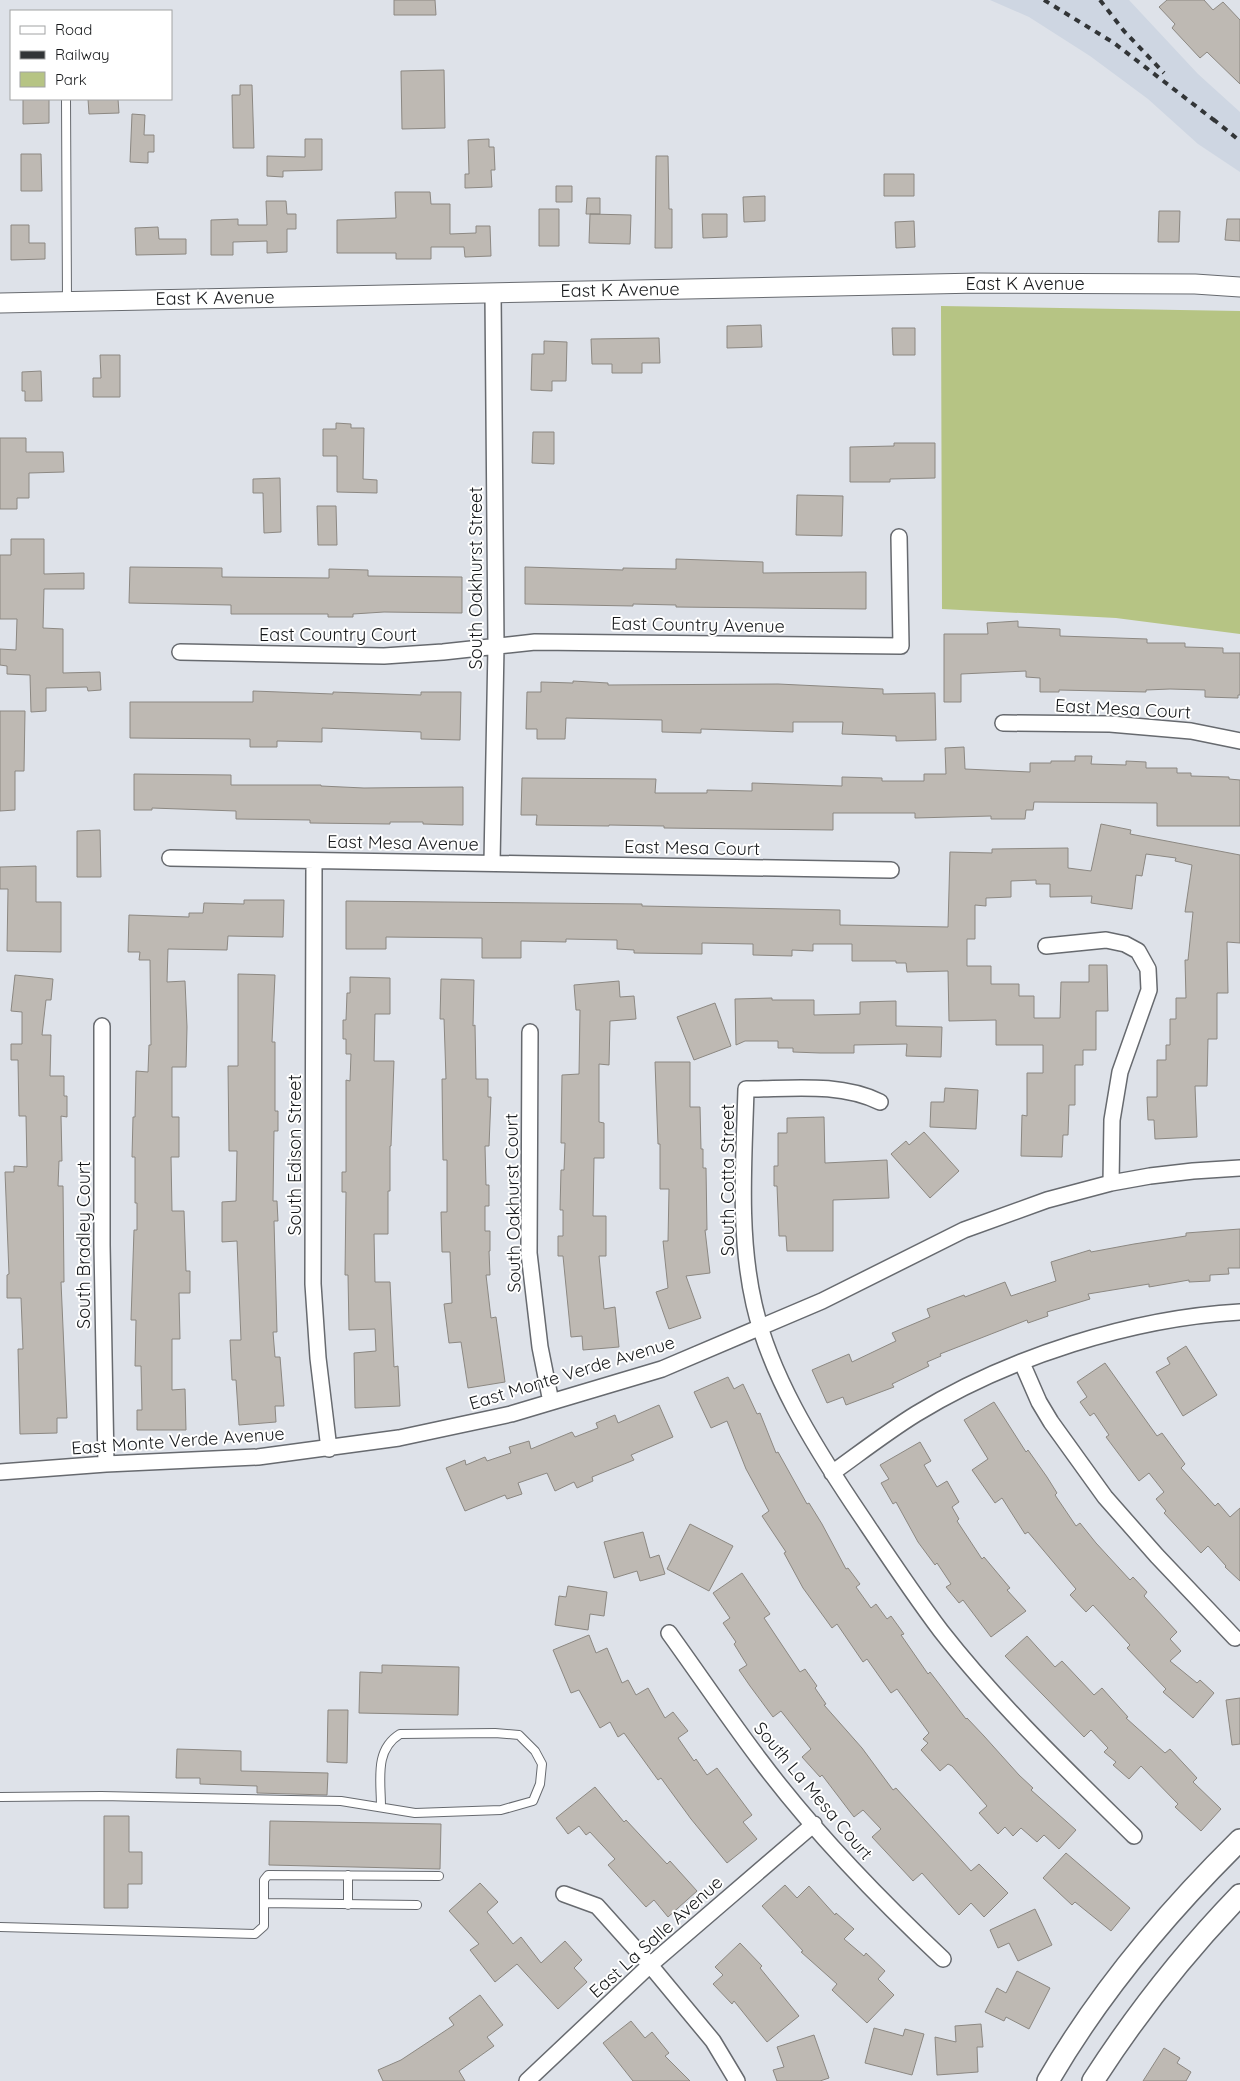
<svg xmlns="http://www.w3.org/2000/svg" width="1240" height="2081" viewBox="0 0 1240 2081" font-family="Quicksand,sans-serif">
	<rect width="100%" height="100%" fill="#dee2e9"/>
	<path fill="#ced6e2" d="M990 0H1129L1198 74 1240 112V172L1198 144 1148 99 1090 56 1029 17Z"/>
	<path fill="#b6c484" d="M941 306 1240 311V634L1116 618 942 609Z"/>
	<path fill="#beb9b3" stroke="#8c8882" d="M394 0H435L436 15H394Z
		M1167 0H1204L1213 10 1223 2 1240 20V84L1207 52 1200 58 1172 28 1175 24 1159 7Z
		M444 70 445 128 402 129 401 71Z
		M240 85H252L254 148H233L232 95H240Z
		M23 99H49V123L23 124Z
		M88 99H118L119 113 89 114Z
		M132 114 145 115 144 135H154V152H148V163L130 162Z
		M305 139H322V170L283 171V177L267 176V156L305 157Z
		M489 139V147H494L495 170H491L492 187 465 188V174H469L468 140Z
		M21 154H41L42 191H21Z
		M656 156H668L669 209H672V248H655Z
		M884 174H914V196H884Z
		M556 186H572V202H556Z
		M395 192H430L431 204H450V234L476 233V226H490L491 256 465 257 464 247H431V259H396V253H337V220L396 218Z
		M765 196V221L744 222 743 197Z
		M587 198H600V214H586Z
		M266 201H286L287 214H296V229H287V252L267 253V241L233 242V255H211V220L238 219V225H267Z
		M539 209H559V246H539Z
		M1159 211H1180L1179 242H1158Z
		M590 214 631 215 630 244 589 243Z
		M702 214H727V237L703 238Z
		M1227 219H1240V241L1225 240Z
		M914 221 915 247 896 248 895 222Z
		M11 225H29V243H45V259L11 260Z
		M158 227 159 239H186V254L136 255 135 228Z
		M761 325 762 347 727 348V326Z
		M892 328H915V355H893Z
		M659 338 660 363H642V373H612V364H592L591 339Z
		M544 341 567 342 566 381H552V391L531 390 532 354H544Z
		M100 355H120V397H93V378H101Z
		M41 371 42 401H25V391H22V372Z
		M336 423 351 424V428H364L363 479 377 480V493L337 492V456H323V429H336Z
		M533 432H554V464L532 463Z
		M0 438H26V452H63L64 472 29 473V498H17V509H0Z
		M894 443H935V478L890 479V482H850V447L894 446Z
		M280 478 281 532 264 533 263 493H253V479Z
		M797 495 843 496 842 536 796 535Z
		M317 506H336L337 545H318Z
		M11 539H44V574L84 573V589H44L43 628 63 629V673L100 672 101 690 88 691 87 687 46 688V711L31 712 30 675 7 674V666L0 665V649L16 650 17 619H0V555H11Z
		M676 559 763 562V573L866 572V609L676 607V605L633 604V606L525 604V567L623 570V568L676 569Z
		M130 567 222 568V577L329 578V569L368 570V576L462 577V613L384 612 353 614V617H328V614H231V605L129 603Z
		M1018 621V627L1060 629V636L1147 639V643H1185V647L1223 648V653H1240V695H1238V698L1205 697V690L1170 689 1146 690V692L1059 690V692H1040V678L1026 677V671L961 674V702H944V634H988L987 623Z
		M573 681 608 683V685L778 684 883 689V694L935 693 936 740 896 741V736L842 734 843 722H793V732L701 729V733L662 732V720L566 718 565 739H537V729H526L527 692H541V682L573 683Z
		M253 691 333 694V692L421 695V692H461L460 740 421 739V732L322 728V742L277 741V747H250V739L130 738V702H253Z
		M0 711H25L24 771H15V810L0 811Z
		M964 747 965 769 1030 772V763H1051V761H1075V756H1092L1091 764 1126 765V761L1146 762V768H1177V773H1191V776L1229 777V779L1240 780V826H1157V803L1034 802 1033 810H1026L1025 819H991V816L915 818V813H833V830L664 828V826L609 825V826L536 825 537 815H521L522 778 656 779 655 793H707V790L752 791V783L842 786V777L882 778V781H924V774H946L945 748Z
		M134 774 231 775V785H321V786L364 788 463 787V825L423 824V822H390V824L310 823V820L236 819V811L152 808V810H134Z
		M1101 824 1131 830 1130 834 1240 855V943L1227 942 1228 993H1217V1039H1208L1207 1086H1195L1197 1137 1155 1139 1154 1120H1148L1147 1097H1157V1060H1166V1045H1170V1019H1176V998H1186L1185 960H1188L1193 912H1185L1192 865 1175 861 1176 858 1146 854 1142 876 1136 875 1132 909 1091 903 1092 896 1050 897V884H1036V880L1011 881V897L986 898V906L975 905V939H967V966H991V984H1019V996H1034V1018H1060L1061 982H1089V965H1107L1108 1011H1096V1050H1083V1065H1075V1105H1069L1068 1135H1063L1062 1157 1021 1156 1022 1115 1027 1116V1073H1043V1045H996V1020L949 1021 948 971 907 972 906 963H896V961H852V944H813V951L792 950V956L753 955V944L702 943V954L634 953V950L617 949V940L566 939V942L521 941V958H482V938L386 937V949H346V901L642 904V906L840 910V925L948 927 950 852 992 853V849L1068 848V868L1091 871Z
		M100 830 101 877H77V831Z
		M36 866V902H61V952L7 951 8 889H0V867Z
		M244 900H284L283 937 228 936 227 950 168 949 167 982 185 981 187 1027 186 1067H172V1117H179V1157H171L172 1211H184L186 1271H190V1293H179L180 1339H172V1390L185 1389 186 1430H137V1410H142L141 1366H135L136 1320H131L134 1230H137V1203H135V1157H132L133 1117H135L136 1071 148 1072 149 1045H151L150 960H139L140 952H128L129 915 189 917V913H203L204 903 244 904Z
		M238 974 275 975 272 1042H275V1111H278V1131H274L273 1201H277L278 1221H274L277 1332H273L275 1357H280L284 1406H275L276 1422 239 1425 236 1380H232L230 1340H241L237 1241 222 1242V1202L236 1201 237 1151H229L228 1066H238Z
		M15 975 53 979 51 1000H46L42 1035H51L50 1076H64V1096H67V1117L61 1116 62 1161H59L58 1186H63L64 1282H61L67 1418H57V1433L20 1434 18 1349H23L21 1298H7V1275L9 1274 5 1172H14V1166L27 1167 26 1116H19L18 1060H11V1044H22V1012L11 1011Z
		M350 977 390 978V1014H375L374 1061H394L391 1146H390V1191H388V1234H374L375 1282H390L394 1367 398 1366 400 1406 355 1408 354 1353 376 1351 375 1329 349 1330 348 1275H345L346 1192H342V1172H346V1080L350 1081 351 1054H346V1039H343V1020H346L347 993H350Z
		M441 979 474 980 473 1026 475 1025 476 1079H488V1097H491L489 1146H485L486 1185H489V1206H485V1231H490V1251H489L490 1275H486L491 1318 496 1317 505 1382 468 1388 461 1342 449 1343 444 1304 452 1303 450 1252H442L441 1212H447V1160H443L442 1079H446L444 1019H440Z
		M619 981 620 997 634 996 636 1019 610 1021 609 1065 599 1064V1122L604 1123V1158H594L593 1216H606V1256H599L604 1309 615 1307 619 1347 583 1350 582 1336 571 1337 563 1256H558V1236H563V1210H560L561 1170H564L565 1143H561L562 1075 579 1074 580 1010H576L574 985Z
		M772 998V1000H814V1015L860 1014V1002L896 1001V1026L942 1027 941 1057 906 1056 907 1044 854 1045V1053H820L793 1052V1048H778V1041H745L736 1045 735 999Z
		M715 1003 731 1046 694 1060 677 1017Z
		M655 1062H690V1107H700L701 1149H703V1168H706L707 1230H705L710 1273 686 1276 701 1318 669 1329 656 1292 668 1288 663 1241H668L669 1189H660V1144H658Z
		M945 1088 978 1090 976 1129 930 1127 931 1102H944Z
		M824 1117 825 1163 887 1160 889 1198 833 1200V1251H787L786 1236H779L777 1186H774V1166H778V1133H787V1118Z
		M924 1132 959 1171 930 1198 891 1154 906 1141 909 1145Z
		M1240 1229V1268H1228L1229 1274 1210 1275V1281L1189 1282V1280L1149 1287V1284L1088 1294 1090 1299 1047 1312 1048 1316 1028 1323 1027 1320 940 1354 941 1356 927 1362 929 1366 892 1384 894 1387 846 1405 843 1397 827 1403 812 1370 849 1354 852 1362 896 1341 892 1333 930 1317 927 1309 964 1295 965 1297 1005 1282 1011 1296 1056 1281 1051 1262 1090 1250 1091 1252 1134 1244 1186 1236V1233Z
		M1186 1346 1217 1395 1183 1416 1156 1372 1170 1364 1167 1358Z
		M1105 1363 1157 1436 1162 1433 1185 1464 1181 1468 1215 1506 1218 1503 1230 1517 1240 1508V1581L1225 1567 1226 1566 1208 1546 1201 1553 1164 1513 1166 1511 1156 1499 1164 1492 1149 1473 1139 1481 1106 1437 1109 1435 1094 1413 1090 1416 1080 1402 1087 1397 1077 1382Z
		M728 1377 734 1389 743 1384 757 1414 760 1413 776 1453 778 1452 807 1504 809 1503 822 1524 846 1569 848 1568 860 1584 856 1587 871 1608 876 1604 887 1619 891 1616 904 1634 901 1635 928 1674 930 1672 966 1719 967 1718 984 1736 1019 1775 1033 1788 1031 1790 1076 1830 1059 1849 1044 1835 1037 1842 1021 1828 1013 1836 1005 1827 998 1834 979 1813 987 1806 952 1766 948 1764 940 1771 921 1750 928 1743 923 1739 929 1733 897 1689 891 1693 867 1659 863 1662 837 1624 832 1628 803 1588 784 1553 786 1552 762 1516 769 1511 746 1469 727 1421 711 1428 694 1392Z
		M994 1402 1026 1452 1028 1450 1047 1477 1057 1493 1055 1495 1076 1526 1080 1523 1096 1543 1130 1580 1133 1577 1147 1592 1144 1596 1177 1632 1170 1639 1181 1651 1170 1661 1197 1683 1200 1680 1214 1693 1193 1718 1163 1692 1166 1689 1127 1648 1130 1645 1093 1605 1086 1612 1070 1595 1076 1589 1028 1532 1025 1534 1002 1498 995 1503 972 1470 988 1459 964 1420Z
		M659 1405 673 1437 631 1455 634 1460 592 1477 593 1481 577 1488 574 1482 555 1491 547 1473 518 1483 522 1494 507 1499 505 1495 465 1511 446 1468 465 1460 466 1465 485 1457 487 1461 511 1453 509 1447 529 1441 531 1449 572 1432 575 1437 598 1428 596 1423 615 1415 618 1423Z
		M920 1442 931 1461 924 1465 937 1487 947 1481 959 1502 952 1507 959 1519 957 1521 982 1559 984 1557 1010 1588 1007 1590 1026 1611 991 1637 963 1600 959 1603 946 1587 951 1584 937 1563 935 1565 918 1542 896 1502 893 1504 881 1483 889 1479 880 1465Z
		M690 1524 733 1546 709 1591 667 1569Z
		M643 1532 650 1558 659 1555 665 1574 640 1581 637 1571 614 1578 604 1542Z
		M742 1573 770 1614 764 1618 800 1672 805 1669 817 1686 815 1688 826 1704 824 1705 862 1748 893 1790 896 1788 971 1871 979 1864 1008 1893 984 1917 971 1903 959 1915 922 1873 913 1881 872 1837 881 1829 863 1810 854 1817 822 1775 820 1777 802 1757 811 1749 781 1711 773 1717 750 1686 739 1670 747 1665 734 1644 736 1642 723 1623 730 1618 713 1593Z
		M568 1586 607 1592 604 1616 590 1614 588 1630 555 1625 559 1596 566 1597Z
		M589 1635 596 1653 607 1648 622 1683 628 1680 636 1695 648 1688 665 1718 673 1712 688 1731 678 1738 694 1761 696 1759 707 1775 717 1768 752 1815 743 1822 757 1839 727 1863 691 1819 661 1778 658 1780 624 1733 618 1737 610 1722 600 1728 579 1690 571 1693 553 1650Z
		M1027 1636 1055 1667 1062 1661 1094 1695 1102 1688 1128 1717 1126 1718 1165 1753 1170 1749 1197 1778 1193 1782 1221 1809 1201 1831 1175 1807 1178 1804 1141 1766 1129 1779 1113 1765 1116 1762 1104 1752 1108 1748 1091 1730 1084 1737 1005 1656Z
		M382 1665 459 1667 458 1715 359 1713 360 1672 382 1673Z
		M1240 1698V1744L1232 1745 1226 1700Z
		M328 1710H348L347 1763 327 1762Z
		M177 1749 241 1751V1771L328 1773 327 1795 257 1793V1786L200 1784V1778H176Z
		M595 1787 624 1822 626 1820 667 1864 670 1861 697 1891 668 1917 654 1900 646 1907 608 1865 615 1859 590 1832 586 1835 579 1826 568 1834 556 1818Z
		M104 1816H129V1852H142V1884H128V1908H104Z
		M270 1821 441 1824 440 1869 269 1865Z
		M1066 1853 1130 1908 1111 1931 1075 1902 1072 1905 1043 1878Z
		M480 1883 498 1902 487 1912 513 1944 521 1937 541 1963 565 1941 582 1960 574 1968 587 1982 558 2009 517 1964 495 1982 470 1950 479 1944 449 1911Z
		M785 1885 797 1898 809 1886 835 1915 836 1913 854 1929 844 1939 864 1956 866 1953 885 1971 878 1979 894 1995 867 2023 832 1990 837 1984 801 1952 803 1951 762 1906Z
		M1035 1909 1052 1945 1018 1961 1009 1943 998 1948 990 1930Z
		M740 1943 762 1966 760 1968 799 2016 767 2042 734 2001 732 2004 713 1984 723 1975 715 1967Z
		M1017 1971 1050 1988 1029 2029 1006 2017 1004 2021 985 2012 997 1988 1006 1993Z
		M480 1995 503 2025 487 2037 494 2046 459 2071 465 2081H383L378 2070 401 2060 454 2025 449 2018Z
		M631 2021 645 2038 652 2032 669 2053 665 2056 690 2081H633L603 2043Z
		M981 2024 983 2047H977L978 2072 937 2075 935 2037 956 2042 955 2026Z
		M874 2028 903 2036 905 2029 924 2034 912 2075 865 2063Z
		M814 2035 829 2078 820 2081H777L773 2070 784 2067 777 2047Z
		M1164 2048 1180 2058 1177 2063 1191 2072 1186 2081H1143Z"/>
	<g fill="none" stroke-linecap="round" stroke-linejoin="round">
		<defs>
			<path id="service" d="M66 99 67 301
				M0 1797 101 1796 341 1801 415 1813 501 1810 533 1801 540 1784 542 1764 535 1751 519 1735 495 1733 400 1734C374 1750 381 1780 381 1807
				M264 1903 417 1905
				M348 1905V1875
				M0 1927 255 1934 264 1926V1880L268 1875 439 1876"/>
			<path id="minor" d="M180 652 384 656 443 652 535 642 901 646 899 537
				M1003 723 1110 724 1191 731 1240 741
				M170 858 891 870
				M314 861 313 1284 318 1358 329 1449
				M492 863 496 646 493 293
				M1046 946 1106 940 1125 944 1138 951 1148 969 1149 990 1120 1072 1112 1120 1111 1183
				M102 1026V1245L106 1464
				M530 1032 529 1253 540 1347 551 1402
				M880 1102C839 1082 790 1089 746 1089 744 1161 738 1234 754 1304 770 1375 813 1444 853 1504 882 1547 910 1590 941 1631 999 1705 1067 1770 1134 1836
				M1022 1363 1039 1402 1051 1422 1105 1497 1157 1556 1235 1638
				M0 1472 106 1464 258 1457 399 1438 511 1414 662 1369 822 1301 964 1230 1047 1200 1111 1183 1150 1176 1193 1171 1240 1168
				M832 1473C860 1453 887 1432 916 1414 1009 1357 1132 1318 1240 1312
				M669 1633C700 1676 729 1719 760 1760 814 1832 878 1898 943 1959
				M564 1894 597 1906 650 1965 713 2041 737 2081
				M527 2081 650 1965 814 1824"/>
			<path id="tertiary" d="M0 303 979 283 1195 284 1240 287"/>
			<path id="secondary" d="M1048 2081C1100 1991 1166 1913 1240 1840
				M1093 2081C1136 2014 1185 1952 1240 1895"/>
		</defs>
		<use href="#service" stroke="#676a6f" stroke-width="10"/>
		<use href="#minor" stroke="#676a6f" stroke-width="18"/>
		<use href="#tertiary" stroke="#676a6f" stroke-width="21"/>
		<use href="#secondary" stroke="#676a6f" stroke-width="24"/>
		<use href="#service" stroke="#fff" stroke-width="8"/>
		<use href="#minor" stroke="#fff" stroke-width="15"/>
		<use href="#tertiary" stroke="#fff" stroke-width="19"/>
		<use href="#secondary" stroke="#fff" stroke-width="21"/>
		<path stroke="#323537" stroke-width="4" stroke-dasharray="6 6" stroke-linecap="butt" d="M1044 0 1114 43 1219 124
			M1100 0 1124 31 1164 73
			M1213 119 1240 141"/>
	</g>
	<g text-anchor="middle" stroke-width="4" stroke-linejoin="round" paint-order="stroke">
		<g font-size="18" fill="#17191b" stroke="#fff">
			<text x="1025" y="290">East K Avenue</text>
			<text transform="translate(620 290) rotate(-1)" y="6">East K Avenue</text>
			<text transform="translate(215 298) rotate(-1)" y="6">East K Avenue</text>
			<text transform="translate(476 578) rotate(-90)" y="6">South Oakhurst Street</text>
			<text transform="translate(698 625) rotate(1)" y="6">East Country Avenue</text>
			<text x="338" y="641">East Country Court</text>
			<text transform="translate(1123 709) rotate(3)" y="6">East Mesa Court</text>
			<text transform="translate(403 843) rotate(1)" y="6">East Mesa Avenue</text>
			<text transform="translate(692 848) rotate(1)" y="6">East Mesa Court</text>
			<text transform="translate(295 1155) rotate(-90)" y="6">South Edison Street</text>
			<text transform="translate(728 1180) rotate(-90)" y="6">South Cotta Street</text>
			<text transform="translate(513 1203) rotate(-91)" y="6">South Oakhurst Court</text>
			<text transform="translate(84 1245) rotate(-90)" y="6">South Bradley Court</text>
			<text transform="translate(572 1373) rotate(-17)" y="6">East Monte Verde Avenue</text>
			<text transform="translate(178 1441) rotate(-4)" y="6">East Monte Verde Avenue</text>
			<text transform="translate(813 1791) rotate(50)" y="6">South La Mesa Court</text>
			<text transform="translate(656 1937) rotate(-42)" y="6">East La Salle Avenue</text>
		</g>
	</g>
	<rect x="10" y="10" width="162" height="90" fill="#ffffff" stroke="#a2a3a4"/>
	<rect x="20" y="26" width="25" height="8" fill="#ffffff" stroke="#a2a3a4"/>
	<text x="55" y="35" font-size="15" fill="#17191b">Road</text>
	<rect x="20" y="51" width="25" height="8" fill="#323537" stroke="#a2a3a4"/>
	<text x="55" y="60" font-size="15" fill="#17191b">Railway</text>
	<rect x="20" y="72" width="25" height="15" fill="#b6c484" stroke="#a2a3a4"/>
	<text x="55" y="85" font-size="15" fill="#17191b">Park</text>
</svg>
